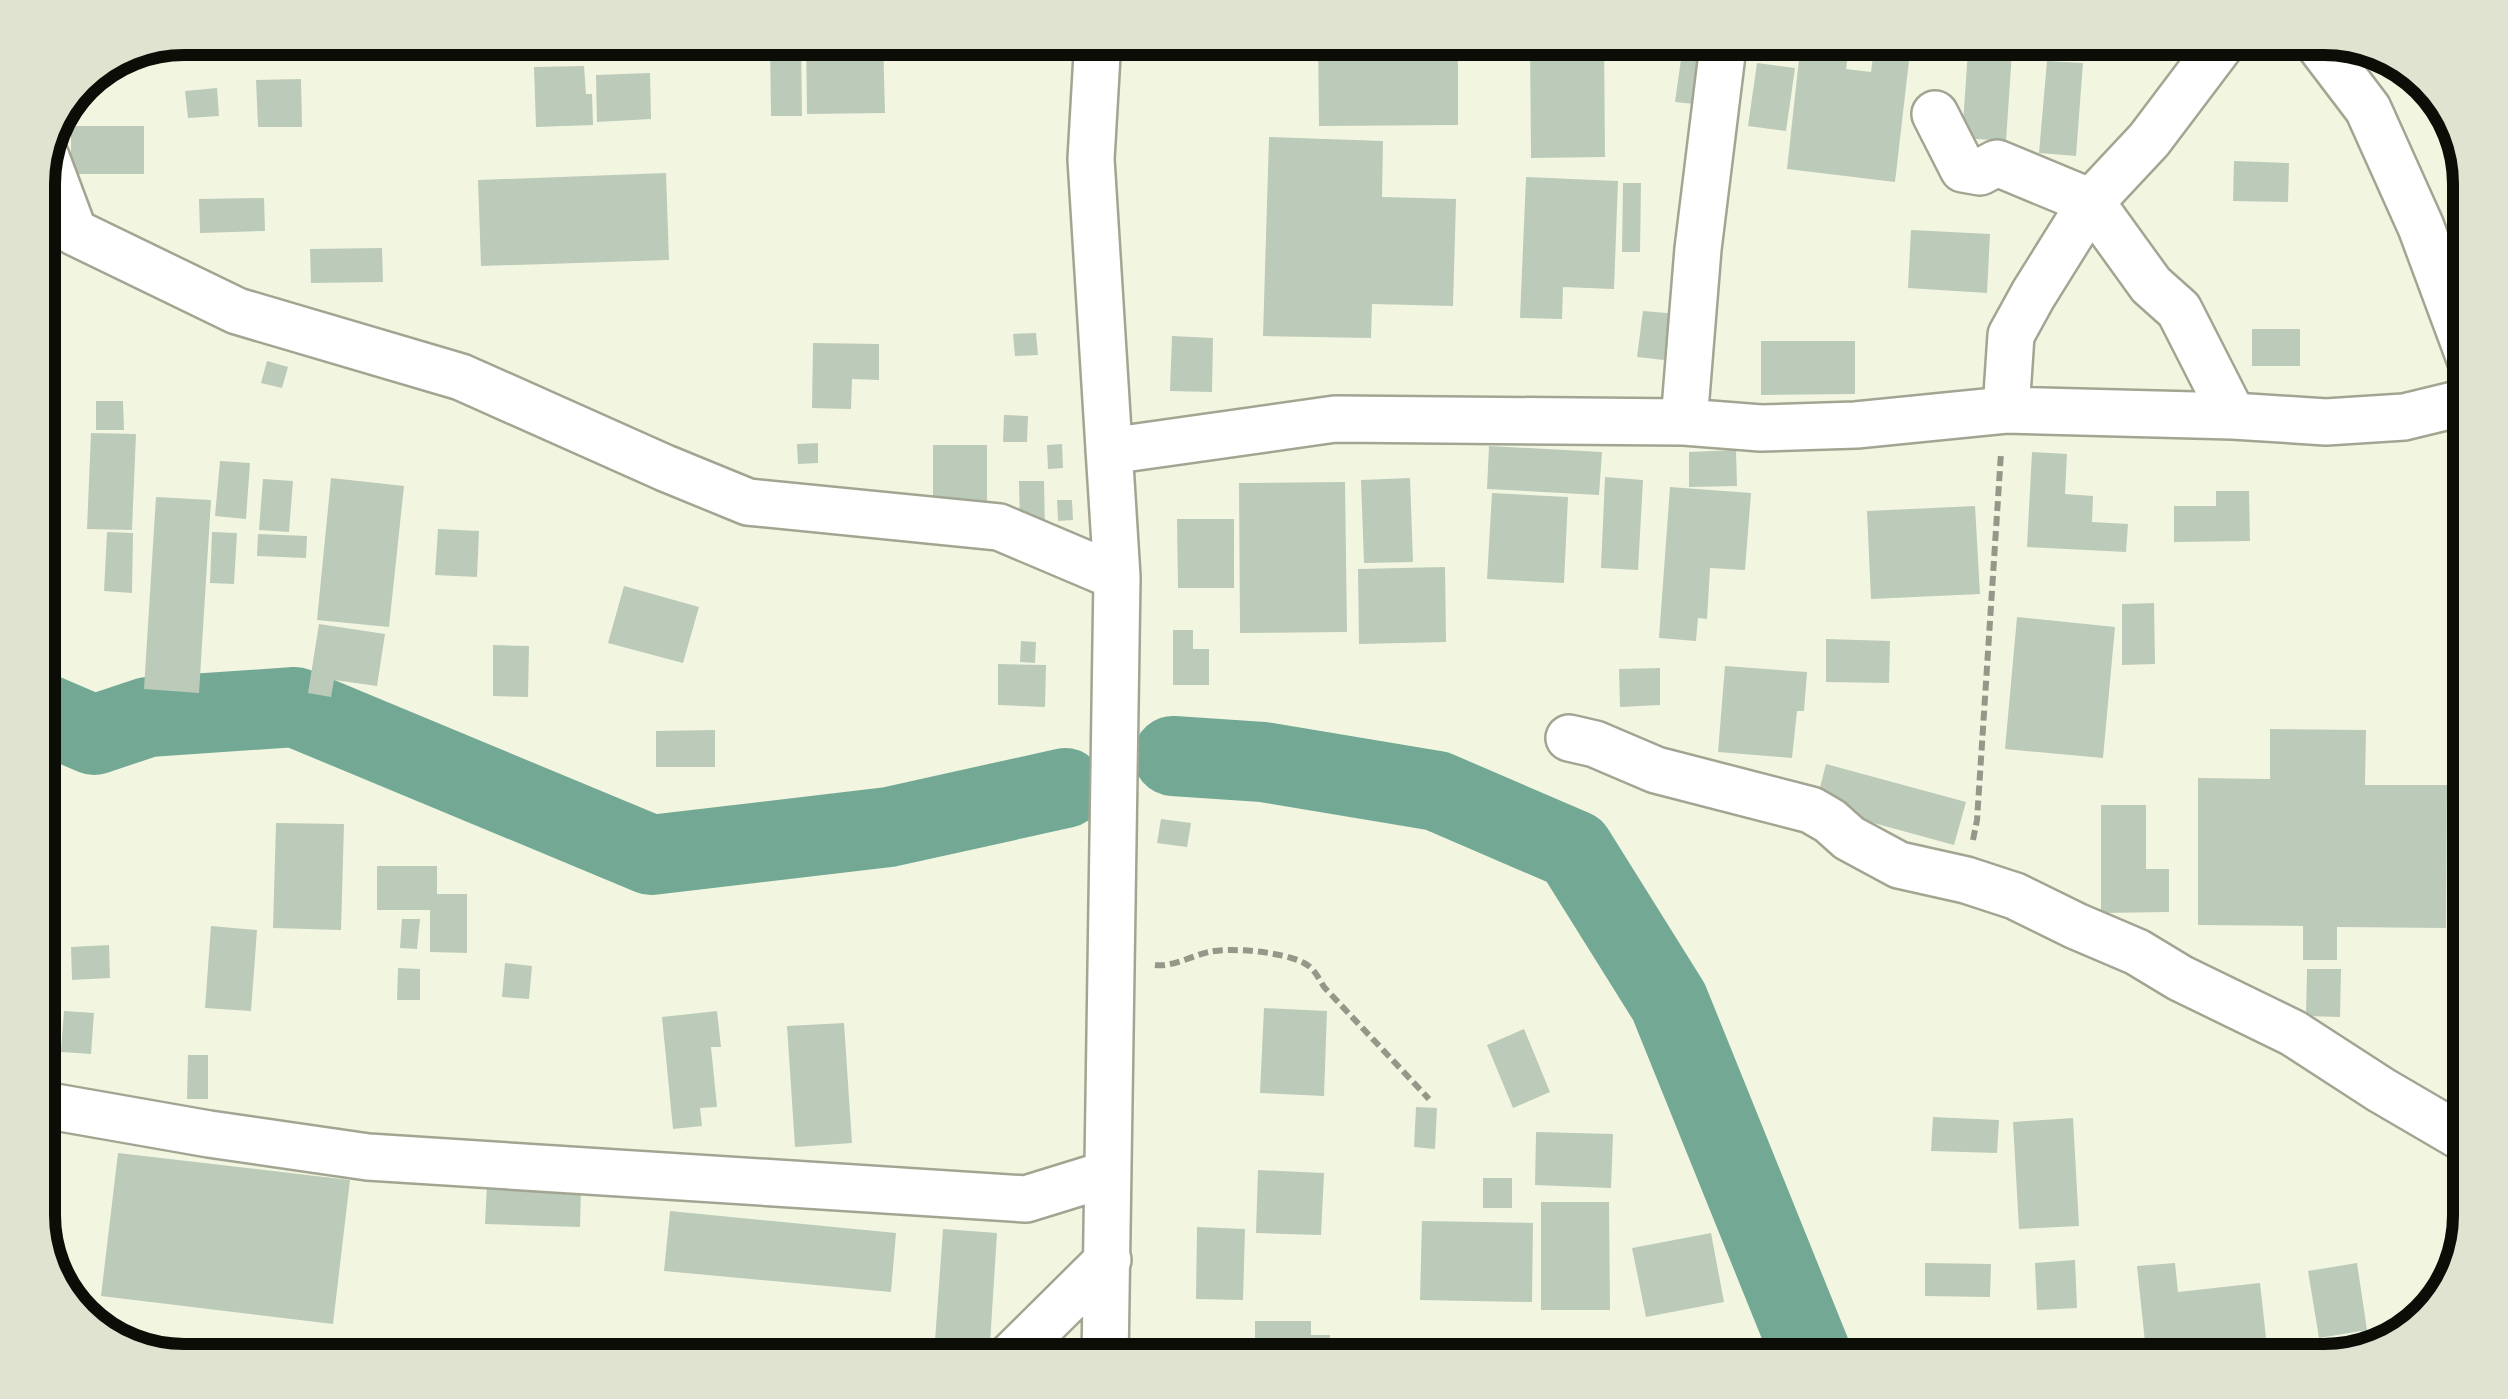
<svg xmlns="http://www.w3.org/2000/svg" width="2508" height="1399" viewBox="0 0 2508 1399" font-family="'DM Sans',sans-serif">
	<rect width="100%" height="100%" fill="#f2f6e1"/>
	<g fill="none" stroke-linecap="round" stroke-linejoin="round">
		<path stroke="#73a994" stroke-width="80" d="M38 711 94 735 148 717 295 707 651 855 889 827 1065 788
			M1173 756 1263 762 1437 791 1574 850 1669 1002 1814 1361"/>
	</g>
	<path fill="#bccaba" d="M524 38H578V52H524Z
		M770 38H801L802 116H771Z
		M806 38H883L885 113 807 114Z
		M1318 38H1458V125L1319 126Z
		M1530 38H1604L1605 157 1531 158Z
		M1684 38H1713L1704 105 1675 102Z
		M1801 41 1849 46 1846 69 1871 72 1874 49 1910 52 1895 182 1787 169Z
		M1968 50 2012 52 2006 141 1962 138Z
		M2047 61 2083 63 2076 156 2039 153Z
		M1757 63 1795 68 1786 131 1748 126Z
		M584 66 586 94H592L593 125 536 127 534 67Z
		M650 73 651 119 597 122 596 75Z
		M301 79 302 127H258L256 80Z
		M217 88 219 116 188 118 185 91Z
		M71 126H144V174H71Z
		M1269 137 1383 141 1382 197 1456 199 1453 306 1372 304 1371 338 1263 336Z
		M2234 161 2289 163 2288 202 2233 201Z
		M666 173 669 260 481 266 478 180Z
		M1526 177 1618 181 1614 289 1563 287 1562 319 1520 318Z
		M1623 183H1641L1640 252H1622Z
		M264 198 265 231 200 233 199 199Z
		M1911 230 1990 234 1987 293 1908 288Z
		M382 248 383 282 311 283 310 249Z
		M1643 311 1678 314 1673 361 1637 357Z
		M2252 329H2300V366H2252Z
		M1036 333 1038 355 1015 356 1013 334Z
		M1172 336 1213 338 1212 392 1170 391Z
		M1761 341H1855V394L1761 395Z
		M813 343 879 344V380L852 379 851 409 812 408Z
		M267 361 288 367 282 388 261 383Z
		M96 401H123L124 430H96Z
		M1004 415 1028 416 1027 442H1003Z
		M91 433 136 434 132 530 87 529Z
		M818 443V463L798 464 797 444Z
		M1062 444 1063 468 1048 469 1047 445Z
		M933 445H987V501H933Z
		M1489 446 1602 452 1599 495 1487 489Z
		M1736 450 1737 486 1689 487V452Z
		M2032 452 2067 454 2065 494 2093 496 2092 522 2128 524 2126 552 2027 547Z
		M220 461 250 463 246 519 215 516Z
		M1605 477 1643 480 1638 570 1601 568Z
		M331 478 404 486 389 627 317 620Z
		M1410 478 1413 562 1364 563 1361 480Z
		M263 479 293 481 289 532 259 530Z
		M1019 481H1044L1045 530H1020Z
		M1345 482 1347 632 1240 633 1239 483Z
		M1670 487 1751 493 1745 570 1710 568 1707 619 1698 618 1696 641 1659 638Z
		M2216 491H2249L2250 541 2174 542V506H2216Z
		M1492 493 1568 497 1564 583 1487 579Z
		M156 497 211 500 199 693 144 689Z
		M1057 500H1072L1073 520 1058 521Z
		M1975 506 1980 594 1871 599 1867 511Z
		M38 507H41L43 572H38Z
		M1177 519H1234V588H1178Z
		M438 529 479 531 477 577 435 575Z
		M107 532 133 533 132 593 104 591Z
		M212 532 237 533 234 584 210 583Z
		M258 534 307 536 306 558 257 556Z
		M1445 567 1446 642 1359 644 1358 569Z
		M624 586 699 607 683 663 608 643Z
		M2154 603 2155 664 2122 665V604Z
		M2017 617 2115 627 2103 758 2005 749Z
		M319 624 385 634 377 686 334 680 331 697 308 693Z
		M1173 630H1193V649H1209V685H1173Z
		M1826 639 1890 641 1889 683 1826 682Z
		M1021 641 1036 642 1035 663 1020 662Z
		M493 645 529 646 528 697 493 696Z
		M998 664 1046 665 1045 707 998 705Z
		M1725 666 1807 672 1804 711H1797L1792 758 1718 752Z
		M1660 668V705L1620 707 1619 669Z
		M2270 729 2366 730 2365 785H2447L2446 928 2337 927V960H2303V926L2198 925V778L2270 779Z
		M715 730V767H656V731Z
		M1826 764 1966 802 1954 845 1815 807Z
		M2101 805H2146V869H2169V912L2101 913Z
		M1161 819 1191 823 1187 847 1157 843Z
		M276 823 344 824 341 930 273 928Z
		M377 866H437V894H467V953L430 952V910H377Z
		M402 919H420L417 949 400 948Z
		M211 926 257 930 251 1011 205 1008Z
		M109 945 110 978 72 980 71 947Z
		M505 963 532 966 529 999 502 997Z
		M398 968 420 969V1000H397Z
		M2307 969H2341L2340 1017 2306 1016Z
		M1264 1008 1327 1011 1324 1096 1260 1093Z
		M64 1011 94 1013 91 1054 61 1052Z
		M717 1011 721 1047H711L717 1107 700 1108 702 1126 673 1129 662 1017Z
		M844 1023 852 1143 795 1147 787 1026Z
		M1524 1029 1550 1092 1513 1108 1487 1045Z
		M188 1055H208V1099H187Z
		M1416 1107 1437 1108 1435 1149 1414 1147Z
		M1933 1117 1999 1120 1997 1153 1931 1151Z
		M2073 1118 2079 1226 2019 1229 2013 1122Z
		M1536 1132 1613 1134 1611 1188 1535 1185Z
		M118 1153 350 1180 333 1324 101 1296Z
		M1258 1170 1324 1173 1321 1235 1256 1233Z
		M1483 1178H1512V1208H1483Z
		M487 1183 581 1187 580 1227 485 1224Z
		M1541 1202H1609L1610 1310H1541Z
		M670 1211 896 1233 891 1292 664 1271Z
		M1422 1221 1533 1223 1532 1302 1420 1300Z
		M1197 1227 1245 1229 1243 1300 1196 1299Z
		M943 1229 997 1233 989 1359 934 1355Z
		M1711 1233 1724 1302 1646 1317 1632 1248Z
		M2075 1260 2077 1308 2037 1310 2035 1263Z
		M1925 1263 1991 1264 1990 1297 1925 1296Z
		M2175 1263 2178 1292 2260 1283 2266 1338 2146 1352 2137 1266Z
		M2357 1263 2367 1330 2319 1338 2308 1271Z
		M1255 1321H1311V1335H1330V1361H1255Z
		M2210 1349 2212 1361H2179L2178 1353Z"/>
	<g fill="none" stroke-linecap="round" stroke-linejoin="round">
		<defs>
			<path id="minor" d="M1098 38 1091 159 1117 577 1105 1361
				M2314 38 2368 109 2421 227 2470 359
				M1935 114 1963 169 1980 172 1997 163 2091 202 2151 285 2179 310 2233 416
				M46 157 74 232 237 311 461 377 665 468 748 502 999 527 1117 577
				M2006 410 2011 335 2033 295 2091 202 2149 140 2226 38
				M1684 422 1698 249 1724 38
				M1109 451 1335 419 1684 422 1761 428 1856 425 2006 410 2233 416 2326 422 2404 417 2470 401
				M1569 738 1595 744 1656 770 1811 810 1830 821 1849 838 1899 865 1966 880 2015 896 2076 926 2137 952 2180 978 2293 1033 2381 1090 2470 1142
				M38 1104 209 1134 368 1157 1026 1199 1107 1174
				M1006 1361 1108 1260"/>
		</defs>
		<use href="#minor" stroke="#a1a591" stroke-width="50"/>
		<path stroke="#959889" stroke-width="6" stroke-dasharray="10 5" stroke-linecap="butt" d="M1973 840 1977 820 2001 453
			M1155 965C1173 967 1191 956 1209 952 1231 947 1284 952 1304 963 1314 968 1318 977 1324 987L1429 1099"/>
		<use href="#minor" stroke="#fff" stroke-width="45"/>
	</g>
	<path d="M0 0H2508V1399H0ZM184 55H2324A129 129 0 0 1 2453 184V1215A129 129 0 0 1 2324 1344H184A129 129 0 0 1 55 1215V184A129 129 0 0 1 184 55Z" fill="#e0e3d0" fill-rule="evenodd"/>
	<path fill="none" stroke="#0c0d07" stroke-width="12" d="M184 55H2324A129 129 0 0 1 2453 184V1215A129 129 0 0 1 2324 1344H184A129 129 0 0 1 55 1215V184A129 129 0 0 1 184 55Z"/>
</svg>
